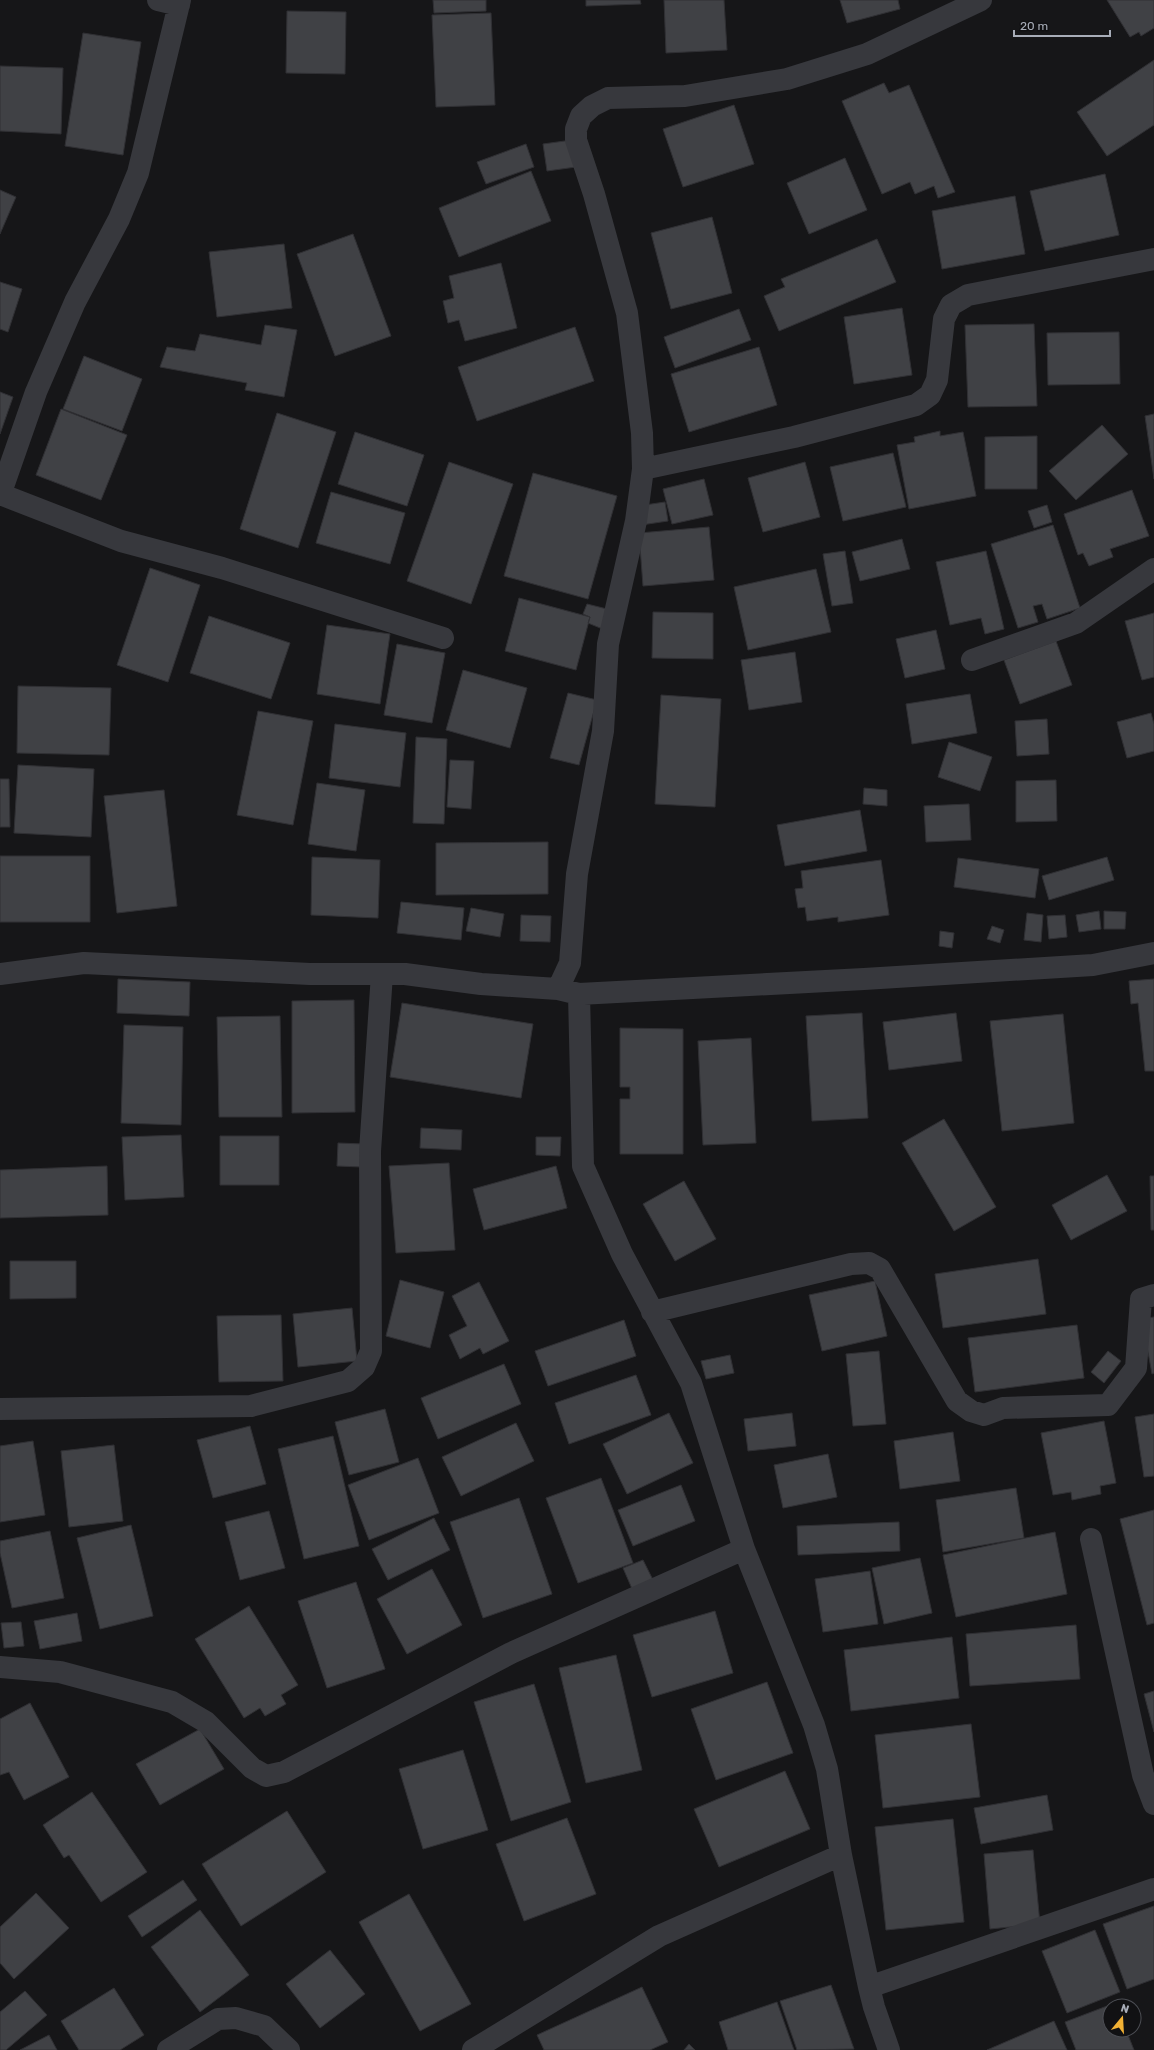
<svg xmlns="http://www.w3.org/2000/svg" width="1154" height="2050" viewBox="0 0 1154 2050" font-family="Rubik,sans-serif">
	<rect width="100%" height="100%" fill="#161618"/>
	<path fill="#404145" stroke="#303034" d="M433 0H486V11L434 13Z
		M586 0H640L641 4 586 6Z
		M664 0H724L727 50 666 53Z
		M840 0H898L900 9 847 23Z
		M1107 0H1154V28L1141 36 1139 32 1130 37Z
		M287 11 346 12 345 74 286 73Z
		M491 13 495 105 436 107 432 15Z
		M83 33 141 42 123 155 65 146Z
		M1154 60V125L1107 156 1077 112Z
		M0 66 63 68 61 134 0 131Z
		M884 83 889 93 909 85 955 192 938 198 934 186 915 194 910 182 882 194 842 101Z
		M734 105 754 164 683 187 663 129Z
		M572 140 576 167 547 171 543 144Z
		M526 144 534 167 486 184 477 162Z
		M845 158 867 210 809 234 787 183Z
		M531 171 551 221 459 257 439 208Z
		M1105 174 1119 235 1045 251 1030 191Z
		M0 190 16 197 0 234Z
		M1015 196 1025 254 942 269 932 211Z
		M712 217 732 293 671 309 651 233Z
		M353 234 391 336 335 356 297 254Z
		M877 239 896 282 779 331 764 296 785 287 781 279Z
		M284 244 292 308 217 317 209 252Z
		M501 263 517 328 465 341 459 320 448 323 443 301 454 298 449 276Z
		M0 282 22 289 8 332 0 329Z
		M902 308 912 375 854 384 844 317Z
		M739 309 751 340 675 368 664 337Z
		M1034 324 1037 406 968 407 965 325Z
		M265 325 297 330 284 397 245 390 247 383 160 367 167 347 195 351 200 334 261 345Z
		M575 327 594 381 477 421 458 367Z
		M1119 332 1120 384 1048 385 1047 333Z
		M759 347 777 405 689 432 671 374Z
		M84 356 142 379 122 431 63 409Z
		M0 392 13 397 0 434Z
		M61 409 127 435 101 500 36 475Z
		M277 413 336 432 298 548 240 529Z
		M1154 414V479L1145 416Z
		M1102 425 1128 454 1076 500 1049 471Z
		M940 431V436L963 432 976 496 909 509 897 445 915 442 914 437Z
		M355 432 424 455 407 506 338 484Z
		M1037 436V489H985V437Z
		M893 453 906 507 843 521 830 467Z
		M449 462 513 484 471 604 407 581Z
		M805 462 820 517 763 532 748 478Z
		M533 473 617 496 588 599 504 576Z
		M704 479 713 515 672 524 663 489Z
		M1132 490 1149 536 1110 549 1113 557 1089 566 1083 553 1078 555 1064 514Z
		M331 492 405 513 390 564 316 543Z
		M665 502 668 521 641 525 638 506Z
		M1047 505 1052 522 1034 528 1028 511Z
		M1053 525 1080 608 1047 619 1042 604 1033 606 1038 622 1018 628 991 544Z
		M709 527 714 580 643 586 639 533Z
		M902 539 910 569 860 581 852 552Z
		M845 551 853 603 832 606 823 554Z
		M986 551 1004 629 985 634 981 618 950 625 936 562Z
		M150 568 200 585 168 682 117 665Z
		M816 569 831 632 748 650 734 587Z
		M519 598 590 617 576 670 505 651Z
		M587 604 611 610 605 630 588 623 590 617 583 614Z
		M653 612 713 613V659L652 658Z
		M1154 613V677L1142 680 1125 621Z
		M209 616 290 643 271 699 190 673Z
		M327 625 390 634 380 704 317 694Z
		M936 630 945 669 905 678 896 639Z
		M1056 641 1072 685 1020 704 1004 660Z
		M397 644 445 653 432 723 384 715Z
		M795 652 802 702 749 710 741 660Z
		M463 670 527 688 510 748 446 730Z
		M18 686 111 688 109 755 17 753Z
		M568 693 597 700 579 765 550 758Z
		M970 694 977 733 912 744 906 704Z
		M661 695 721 699 715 807 655 804Z
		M258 711 313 721 293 825 237 815Z
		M1151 713 1154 724V751L1127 758 1117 722Z
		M1047 719 1049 754 1017 756 1015 721Z
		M335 724 406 733 400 787 329 778Z
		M416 737 447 739 444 824 413 823Z
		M949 742 992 757 980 791 938 777Z
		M450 760 474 761 471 809 447 807Z
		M18 765 94 769 91 837 14 833Z
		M0 779H9L10 827H0Z
		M1056 780 1057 821 1016 822V781Z
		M317 783 365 790 356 851 308 844Z
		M864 788 887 790V806L863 804Z
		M164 790 177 906 117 913 104 796Z
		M969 804 971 840 926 842 924 806Z
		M860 810 867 851 785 866 777 825Z
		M548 842V894L436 895V843Z
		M0 856H90V922H0Z
		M312 857 380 860 378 918 311 915Z
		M1107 857 1114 880 1049 900 1042 876Z
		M958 858 1039 869 1035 898 954 887Z
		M881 860 889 915 838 922V917L807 921 805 907 798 908 795 889 803 888 801 871Z
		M401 902 464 908 461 940 397 933Z
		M471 908 504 914 500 937 466 931Z
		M1099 911 1101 929 1079 932 1076 915Z
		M1104 911 1126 912 1125 929H1104Z
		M1027 913 1043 915 1041 942 1024 940Z
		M521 915 551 916 550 942 520 941Z
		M1065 915 1067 937 1049 939 1047 916Z
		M992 926 1004 930 1000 943 987 939Z
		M940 931 954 933 952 948 939 946Z
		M118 979 190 982 189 1016 117 1013Z
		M1154 979V1071H1145L1138 1003 1131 1004 1129 981Z
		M354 1000 355 1112 292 1113V1001Z
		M402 1003 533 1024 521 1098 390 1077Z
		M862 1013 868 1118 812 1121 806 1016Z
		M956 1013 962 1061 889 1070 883 1022Z
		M1063 1014 1074 1123 1002 1131 990 1021Z
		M280 1016 282 1117H219L217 1017Z
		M124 1025 183 1027 181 1125 121 1123Z
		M620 1028 683 1029V1154H620V1099H630V1087H620Z
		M751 1038 756 1143 703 1145 698 1041Z
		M944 1119 996 1207 954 1231 902 1143Z
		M421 1128 462 1130 461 1150 420 1148Z
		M181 1135 184 1197 125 1200 122 1137Z
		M220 1136H279V1185H220Z
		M536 1137H561L560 1156 536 1155Z
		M338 1143 364 1144 362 1167 337 1166Z
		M449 1163 455 1250 396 1253 389 1166Z
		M107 1166 108 1215 0 1218V1170Z
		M556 1166 567 1208 484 1230 473 1189Z
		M1107 1175 1127 1211 1071 1240 1052 1205Z
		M1150 1176H1154V1230H1151Z
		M684 1181 716 1239 675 1261 643 1204Z
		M1038 1259 1046 1314 943 1328 935 1274Z
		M10 1261H76V1298L10 1299Z
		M400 1280 444 1292 430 1348 386 1336Z
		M875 1281 887 1336 822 1351 809 1295Z
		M479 1282 509 1341 483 1354 480 1348 460 1359 449 1335 467 1326 452 1296Z
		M352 1308 357 1361 298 1367 293 1314Z
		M281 1315 283 1381 219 1382 217 1316Z
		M1154 1317V1373L1152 1374 1142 1319Z
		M624 1320 636 1356 548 1386 535 1351Z
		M1077 1325 1084 1378 975 1392 968 1338Z
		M879 1351 886 1424 853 1426 846 1354Z
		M1108 1351 1121 1361 1104 1383 1091 1372Z
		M730 1355 734 1373 706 1379 701 1361Z
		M504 1364 521 1404 438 1439 421 1398Z
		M636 1375 651 1415 569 1444 555 1403Z
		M385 1409 399 1462 349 1475 335 1422Z
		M669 1413 693 1463 627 1494 603 1444Z
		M792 1413 796 1446 748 1451 744 1419Z
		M1154 1414V1476L1144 1477 1135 1417Z
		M1104 1421 1116 1483 1100 1486 1101 1494 1072 1500 1071 1492 1053 1495 1041 1433Z
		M516 1423 534 1461 461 1496 442 1457Z
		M250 1426 266 1484 213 1498 197 1440Z
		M953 1432 960 1481 900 1489 894 1441Z
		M333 1436 359 1546 304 1559 278 1449Z
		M33 1441 45 1515 0 1522V1446Z
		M114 1445 123 1521 69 1527 61 1451Z
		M828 1454 837 1497 783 1508 774 1465Z
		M418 1458 439 1513 369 1540 348 1485Z
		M601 1478 633 1563 578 1583 546 1498Z
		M681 1485 695 1521 633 1546 618 1510Z
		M1016 1488 1024 1538 943 1552 936 1500Z
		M519 1498 552 1594 483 1618 450 1522Z
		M1154 1510V1623L1147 1625 1120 1519Z
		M269 1511 285 1568 240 1580 225 1522Z
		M434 1518 450 1550 388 1580 372 1549Z
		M899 1522 900 1551 798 1555 797 1526Z
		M131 1525 153 1616 100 1629 77 1538Z
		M50 1531 64 1598 12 1608 0 1553V1541Z
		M1055 1532 1067 1594 956 1617 943 1555Z
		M920 1558 932 1613 884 1624 872 1568Z
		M643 1560 654 1582 633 1591 623 1568Z
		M432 1569 462 1625 407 1654 377 1599Z
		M870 1571 878 1624 823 1632 815 1579Z
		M356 1582 385 1669 327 1688 298 1601Z
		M249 1606 298 1685 281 1695 286 1704 265 1716 260 1708 244 1718 195 1639Z
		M715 1611 733 1673 652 1697 633 1635Z
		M77 1613 82 1641 40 1649 34 1621Z
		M21 1622 24 1646 4 1648 1 1623Z
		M1076 1625 1080 1679 970 1686 966 1634Z
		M952 1637 959 1698 851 1711 844 1650Z
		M616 1655 642 1770 586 1783 559 1668Z
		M767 1682 793 1753 716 1780 691 1709Z
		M534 1684 571 1802 511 1821 474 1702Z
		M1154 1691V1732L1144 1694Z
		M30 1703 69 1777 24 1800 9 1772 0 1775V1719Z
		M971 1724 980 1797 883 1808 875 1735Z
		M200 1729 224 1769 160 1805 136 1764Z
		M463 1750 488 1830 423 1849 399 1769Z
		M785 1771 810 1829 719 1867 694 1809Z
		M92 1792 147 1872 101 1902 69 1855 64 1858 43 1825Z
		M1047 1795 1053 1830 981 1844 974 1808Z
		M287 1811 326 1872 241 1926 202 1864Z
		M567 1818 596 1894 524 1921 496 1844Z
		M953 1819 964 1922 886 1930 875 1827Z
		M1033 1850 1040 1924 990 1929 984 1854Z
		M183 1880 197 1900 142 1937 128 1916Z
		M36 1893 69 1928 14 1979 0 1963V1927Z
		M409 1894 471 2004 420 2031 359 1922Z
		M1154 1906V1979L1127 1989 1103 1924Z
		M200 1910 249 1975 200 2012 151 1947Z
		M1095 1930 1120 1992 1067 2013 1042 1951Z
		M330 1950 365 1994 320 2028 286 1984Z
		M831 1985 854 2049 797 2050 780 2001Z
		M642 1987 668 2042 650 2050H544L537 2035Z
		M114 1988 144 2035 120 2050H79L61 2021Z
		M25 1991 47 2015 6 2050H0V2012Z
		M777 2002 794 2050H728L719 2022Z
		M1115 2003 1116 2006H1110V2030H1126L1134 2050H1076L1065 2022Z
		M1054 2021 1067 2050H987Z
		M49 2035 57 2050H20Z
		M689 2044 695 2050H684Z"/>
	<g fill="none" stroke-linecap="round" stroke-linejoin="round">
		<path stroke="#37383d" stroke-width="22" d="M158 0 179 5
			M643 469 794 437 916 405 930 395 937 380 944 319 951 305 968 295 1154 259
			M0 494 121 541 222 568 443 638
			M0 495 36 392 75 302 119 219 138 173 180 0
			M972 660 1076 623 1154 569
			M0 974 84 963 310 974H405L481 984 558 989 579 994 583 1166 622 1254 691 1383 744 1549 814 1725 827 1769 841 1855 869 1987 874 2007 889 2050
			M558 989 570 963 577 874 603 731 608 644 636 521 643 469 642 433 627 313 594 194 576 140V129L581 116 592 106 608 98 685 96 787 79 867 54 981 0
			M579 994 864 979 1093 965 1154 953
			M652 1312 851 1264 869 1263 880 1269 957 1401 971 1411 984 1415 1003 1408 1108 1405 1136 1368 1141 1299 1154 1295
			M0 1409 251 1406 348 1381 364 1367 371 1351 370 1151 382 974
			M1091 1539 1143 1775 1154 1804
			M0 1667 60 1672 172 1702 206 1722 252 1768 266 1776 284 1772 511 1653 744 1549
			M869 1987 1154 1889
			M168 2050 218 2019 236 2018 264 2026 289 2050
			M473 2050 659 1936 841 1855"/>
	</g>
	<g transform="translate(1122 2018) rotate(18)"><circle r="19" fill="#111113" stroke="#4d4f55"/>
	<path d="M0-3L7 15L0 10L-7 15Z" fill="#f2b134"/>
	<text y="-6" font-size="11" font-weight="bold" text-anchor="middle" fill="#a8adb8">N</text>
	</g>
	<path d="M1014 30v6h96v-6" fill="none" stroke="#a8adb8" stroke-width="2"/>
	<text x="1020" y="30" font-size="12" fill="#a8adb8" stroke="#111113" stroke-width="3" paint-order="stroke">20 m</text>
</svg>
